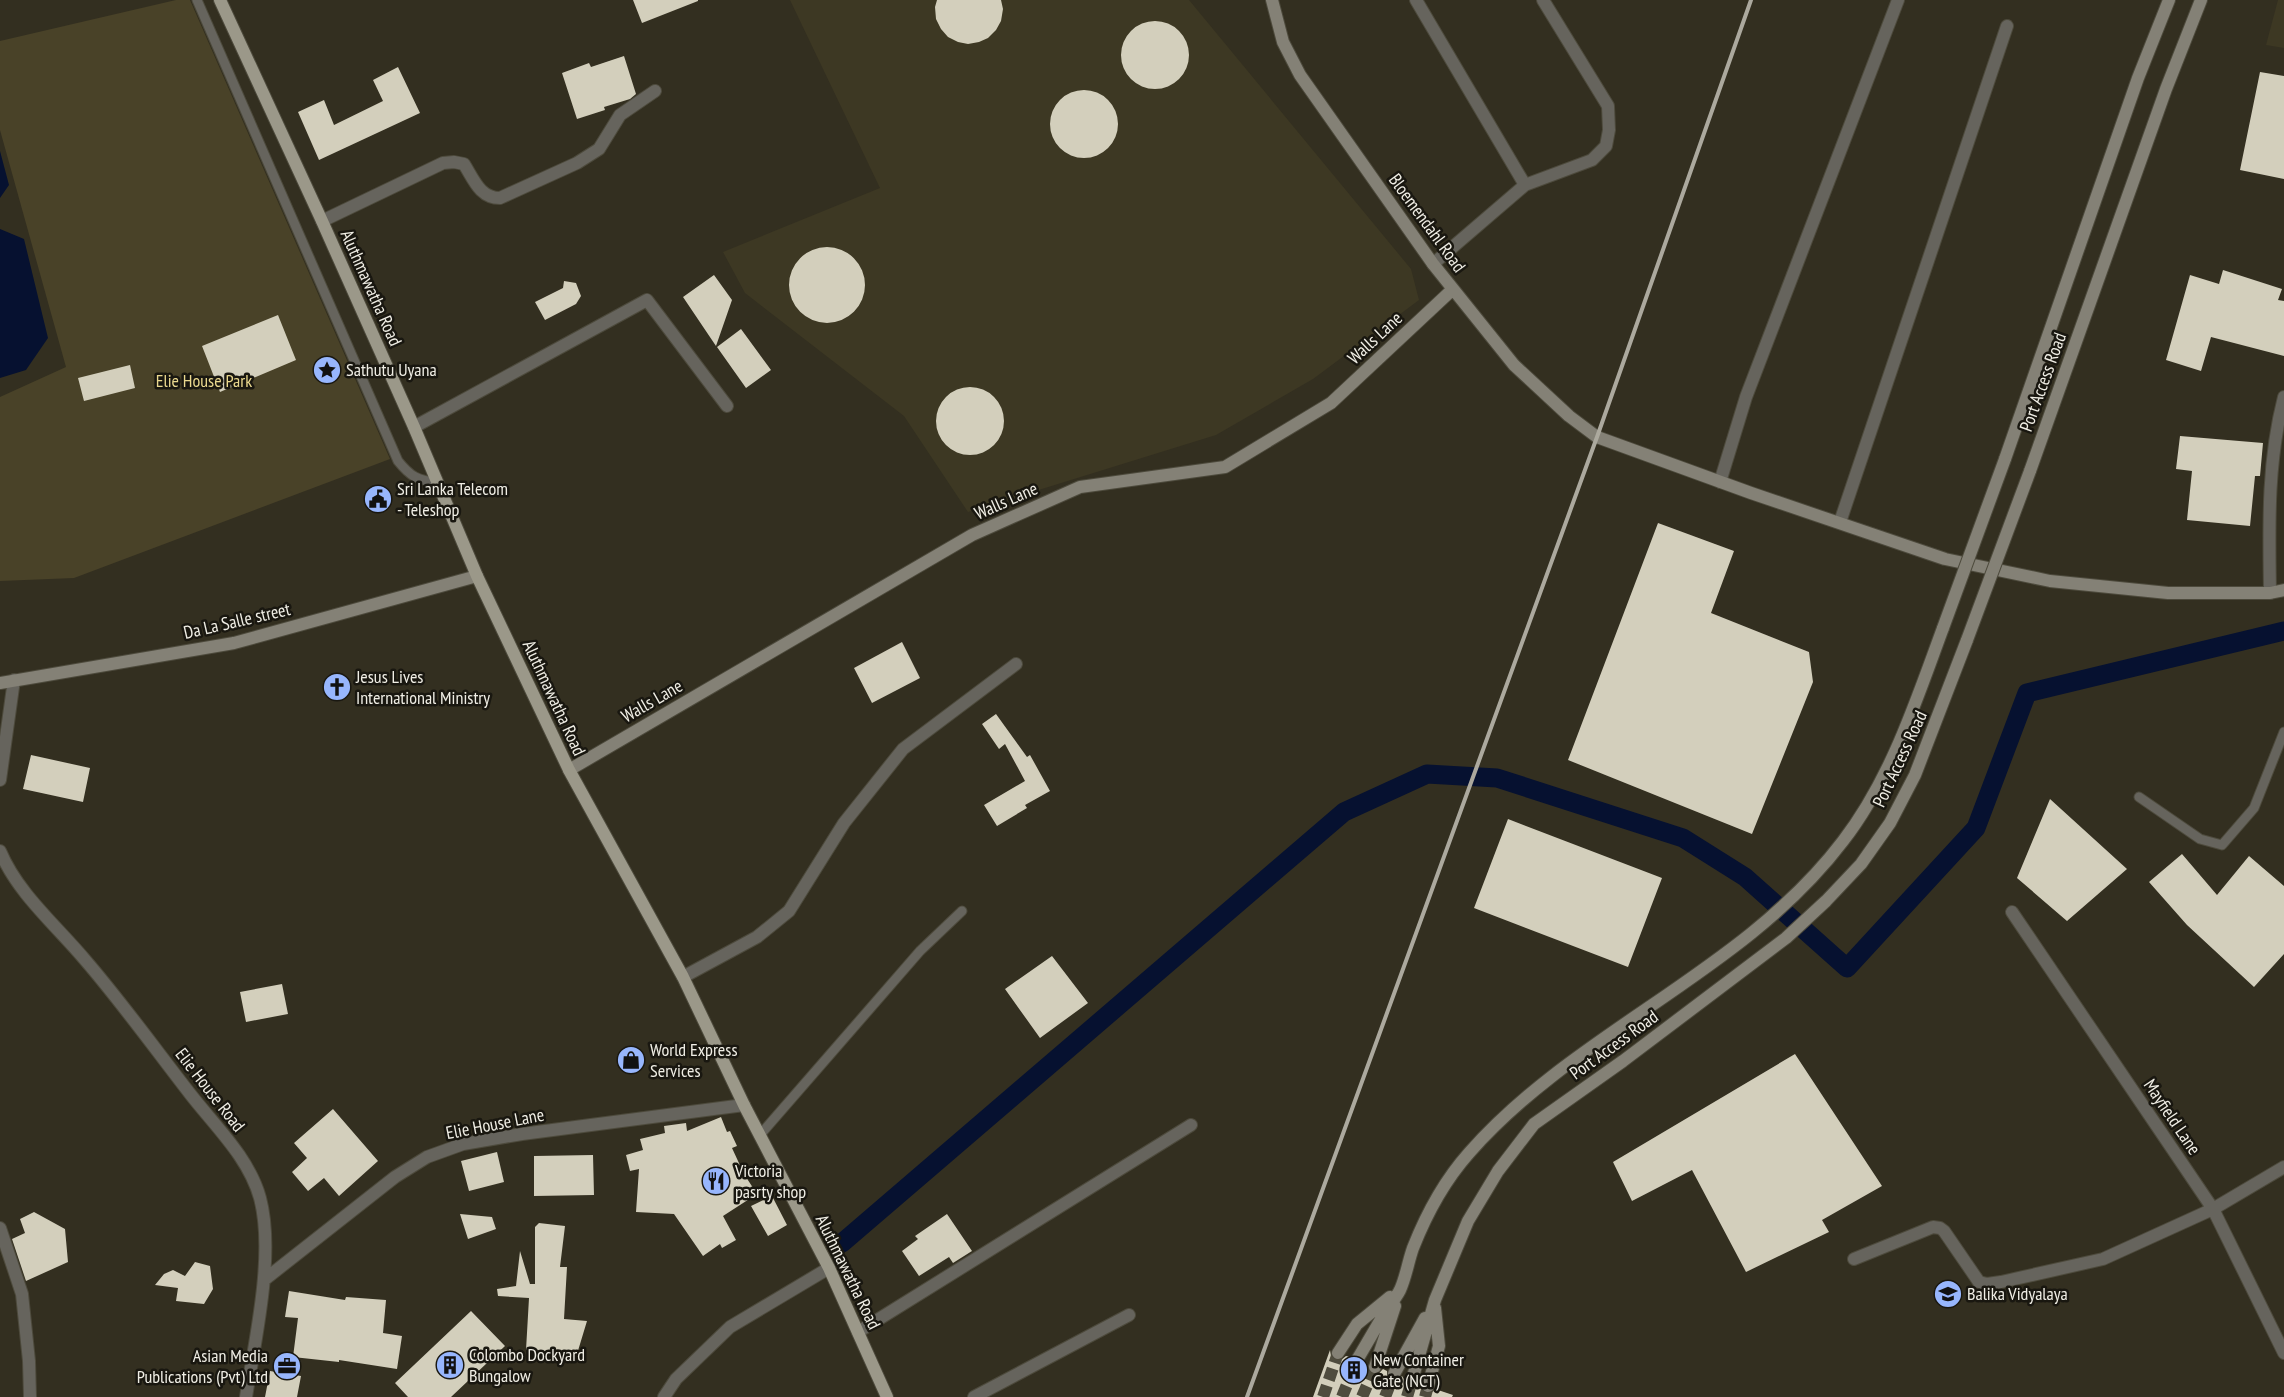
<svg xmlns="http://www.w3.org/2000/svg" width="2284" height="1397" viewBox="0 0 2284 1397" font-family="'PT Sans Narrow',sans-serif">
	<rect width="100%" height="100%" fill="#332f20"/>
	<path fill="#3d3823" d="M790 0H1189L1411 269 1419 300 1313 379 1216 435 968 512 904 416 745 293 723 252 880 188Z
		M2278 0H2284V48L2266 45Z"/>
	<path fill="#494228" d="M176 0H190L390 459 74 578 0 581V397L66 367 0 130V41Z"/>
	<path fill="#061130" d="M0 151 9 185 0 198Z
		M0 229 24 239 48 338 26 370 0 378Z"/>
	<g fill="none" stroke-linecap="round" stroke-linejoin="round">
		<path stroke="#061130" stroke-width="19" d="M842 1243 1344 812 1427 774 1497 778 1683 838 1745 877 1847 968 1976 828 2027 693 2284 631"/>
	</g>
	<path fill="#d3cfbc" d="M633 0H698V1L642 23Z
		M937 0H1001L1003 9 1001 21 996 30 988 38 979 42 968 44 958 42 948 37 941 29 936 19 935 7Z
		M1121 55a34 34 0 1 1 68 0a34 34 0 1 1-68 0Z
		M624 56 636 94 630 99 604 107 605 110 577 119 562 73 589 63 591 67Z
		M398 67 420 113 319 160 298 112 324 100 334 125 383 101 373 80Z
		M2260 72 2284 76V179L2240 170Z
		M1050 124a34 34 0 1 1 68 0a34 34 0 1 1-68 0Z
		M789 285a38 38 0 1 1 76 0a38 38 0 1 1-76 0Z
		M2223 270 2282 289 2278 300 2284 301V356L2211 337 2201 371 2166 360 2190 275 2219 284Z
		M714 275 732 300 716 346 683 297Z
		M564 281 576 283 581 296 576 304 545 320 535 302 563 288Z
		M278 315 296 360 220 392 202 346Z
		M741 329 771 370 746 388 717 347Z
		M130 365 135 388 84 401 78 378Z
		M936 421a34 34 0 1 1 68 0a34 34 0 1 1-68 0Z
		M2180 436 2263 443 2260 476H2255L2250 526 2187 520 2192 471 2176 469Z
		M1658 523 1734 551 1711 613 1809 652 1813 682 1752 834 1568 760Z
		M902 642 920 678 872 703 854 668Z
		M996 714 1027 757 1030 755 1050 791 1025 805 1027 808 997 826 984 805 1025 781 1005 744 999 749 982 724Z
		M31 755 90 768 83 802 23 789Z
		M2050 799 2127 869 2067 921 2017 878Z
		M1508 819 1662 878 1628 967 1474 908Z
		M2182 854 2217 895 2249 856 2284 886V954L2254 987 2187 925 2149 882Z
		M1052 956 1088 1003 1040 1038 1005 989Z
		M282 984 288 1014 246 1022 240 992Z
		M1795 1054 1882 1186 1822 1220 1829 1232 1746 1272 1692 1170 1632 1201 1613 1162Z
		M333 1109 378 1161 339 1196 324 1178 308 1191 292 1172 307 1158 294 1143Z
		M721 1117 727 1132 730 1131 737 1146 732 1148 744 1174 757 1194 723 1216 736 1240 722 1248 720 1244 703 1256 674 1214 636 1212 639 1169 630 1171 626 1155 643 1150 640 1139 665 1133 664 1126 686 1123 687 1131Z
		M497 1152 504 1182 469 1191 461 1161Z
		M593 1155 594 1195 534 1196V1156Z
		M772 1196 787 1225 768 1236 751 1206Z
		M34 1212 65 1229 68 1262 26 1281 12 1239 25 1233 20 1219Z
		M460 1214 492 1217 496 1229 468 1239Z
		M947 1214 972 1251 953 1263 949 1257 919 1276 902 1251 918 1239 915 1236Z
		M539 1223 565 1226 560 1267H567L564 1319 587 1321 577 1354 526 1350 529 1298 498 1296 497 1289 516 1286 520 1251 530 1284H535V1227Z
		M195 1262 210 1266 213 1289 204 1304 176 1301 178 1288 155 1285 164 1274 173 1270 185 1276Z
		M289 1291 345 1300 346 1297 386 1300 383 1333 402 1336 397 1369 339 1360V1362L293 1357 298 1318 285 1317Z
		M471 1311 505 1346 451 1397H408L395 1383Z
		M1330 1350 1331 1356 1334 1360H1341L1346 1356 1350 1357V1364L1353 1367 1357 1368 1365 1363 1367 1364V1369L1372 1375H1377L1383 1369 1387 1371V1378L1391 1381H1398L1402 1376 1409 1388H1414L1419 1383 1420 1388 1425 1394H1430L1435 1389 1453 1395 1452 1397H1313Z
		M270 1371 301 1376 297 1397H265Z"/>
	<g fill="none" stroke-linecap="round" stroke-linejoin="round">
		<path stroke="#4f4c3e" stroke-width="12" stroke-dasharray="12 6" stroke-linecap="butt" d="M1323 1397 1338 1353
			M1342 1397 1357 1360
			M1362 1397 1375 1367
			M1385 1397 1394 1374
			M1407 1397 1412 1380
			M1425 1397 1428 1386"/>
		<defs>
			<path id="lane" d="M197 0 398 461C410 476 418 481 437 482
				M2139 797 2200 839 2222 845 2254 808 2284 732
				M760 1135 920 951 962 911"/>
			<path id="street" d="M1416 0 1525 185 1433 264
				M1525 185 1592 160 1606 146 1609 130 1608 106 1543 0
				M322 221 443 163 454 162 464 164C474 180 480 198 500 198L577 163 599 149 620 115 655 91
				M414 427 647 300 727 406
				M1720 482 1746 397 1898 0
				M1840 522 2007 26
				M2270 593C2269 526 2267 463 2284 397
				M0 780 14 680
				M0 851C18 894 57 926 86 961 123 1004 156 1050 191 1095 216 1127 249 1158 260 1198 275 1254 255 1340 246 1397
				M2012 912 2213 1209 2284 1353
				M683 977 757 937 789 911 844 823 903 749 1016 664
				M0 1228 22 1294 29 1361 30 1397
				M1854 1259 1933 1227 1940 1228 1944 1231 1979 1282 1987 1284 2001 1282 2103 1259 2213 1209 2284 1167
				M264 1280 395 1177 427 1157 463 1144 522 1134 744 1105
				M858 1332 1191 1125
				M664 1397 676 1379 730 1327 829 1268
				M974 1397 1129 1315"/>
			<path id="secondary" d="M1272 0 1283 42 1300 75 1433 264 1514 365 1569 416 1597 437 1751 493 1945 559 2050 581 2168 593H2270L2284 590
				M2005 459 2138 78 2169 0
				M2030 471 2166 89 2201 0
				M0 683 234 643 477 576
				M569 770 972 535 1080 487 1225 467 1331 403 1453 289
				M1338 1353 1357 1324 1390 1297
				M1357 1360C1366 1345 1375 1329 1384 1314 1389 1306 1396 1298 1400 1290 1406 1277 1408 1262 1413 1248 1426 1215 1445 1180 1469 1153 1577 1030 1743 973 1843 841 1891 779 1916 701 1943 628
				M1375 1367 1395 1306
				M1394 1374 1425 1318
				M1412 1380 1435 1300 1468 1221 1498 1171 1534 1124 1623 1061 1786 938 1826 901 1861 864 1890 823 1915 775 1967 640
				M1428 1386 1439 1346 1435 1308"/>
			<path id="primary" d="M220 0 322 221 414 427 477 576 569 770 683 977 744 1105 829 1268 887 1397"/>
		</defs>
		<use href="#lane" stroke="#4d4a3c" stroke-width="11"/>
		<use href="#street" stroke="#4d4a3c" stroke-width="14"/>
		<use href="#secondary" stroke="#4d4a3c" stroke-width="14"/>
		<use href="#primary" stroke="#4d4a3c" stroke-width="14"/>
		<use href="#lane" stroke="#66645d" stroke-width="9"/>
		<use href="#street" stroke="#66645d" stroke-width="12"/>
		<use href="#secondary" stroke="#848176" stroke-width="12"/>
		<use href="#primary" stroke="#9b9889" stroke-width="12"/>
		<path stroke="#aca99e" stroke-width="4" d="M1247 1397 1597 437 1751 0"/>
		<defs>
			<path id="secondary-bridge" d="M1943 628 2005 459
				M1967 640 2030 471"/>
		</defs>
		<use href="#secondary-bridge" stroke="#4d4a3c" stroke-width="14" stroke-linecap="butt"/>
		<use href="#secondary-bridge" stroke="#848176" stroke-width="12"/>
	</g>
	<defs>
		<symbol id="sight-disc" viewBox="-11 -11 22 22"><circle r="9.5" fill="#97b6fd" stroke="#191710"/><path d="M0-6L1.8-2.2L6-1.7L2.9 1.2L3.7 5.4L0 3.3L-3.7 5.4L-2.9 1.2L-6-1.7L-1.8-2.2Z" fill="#111"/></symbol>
		<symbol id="civic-disc" viewBox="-11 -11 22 22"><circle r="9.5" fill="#97b6fd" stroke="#191710"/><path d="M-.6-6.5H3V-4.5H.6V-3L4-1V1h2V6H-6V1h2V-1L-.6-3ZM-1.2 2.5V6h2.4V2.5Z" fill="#111"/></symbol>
		<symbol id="church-disc" viewBox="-11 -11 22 22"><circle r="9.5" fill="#97b6fd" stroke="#191710"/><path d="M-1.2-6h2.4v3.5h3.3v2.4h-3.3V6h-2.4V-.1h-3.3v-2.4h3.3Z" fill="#111"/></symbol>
		<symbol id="shop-disc" viewBox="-11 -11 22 22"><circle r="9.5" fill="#97b6fd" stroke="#191710"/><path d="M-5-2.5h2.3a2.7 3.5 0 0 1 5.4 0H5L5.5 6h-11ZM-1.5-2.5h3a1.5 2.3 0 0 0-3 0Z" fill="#111"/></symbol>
		<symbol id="restaurant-disc" viewBox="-11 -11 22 22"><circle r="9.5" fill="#97b6fd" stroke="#191710"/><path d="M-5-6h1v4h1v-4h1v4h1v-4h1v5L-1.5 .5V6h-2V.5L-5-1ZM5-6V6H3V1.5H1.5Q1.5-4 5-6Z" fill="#111"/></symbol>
		<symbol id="school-disc" viewBox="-11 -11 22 22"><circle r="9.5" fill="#97b6fd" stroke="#191710"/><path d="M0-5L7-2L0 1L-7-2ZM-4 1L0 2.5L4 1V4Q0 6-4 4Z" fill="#111"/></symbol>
		<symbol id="building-disc" viewBox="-11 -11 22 22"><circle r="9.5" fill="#97b6fd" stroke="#191710"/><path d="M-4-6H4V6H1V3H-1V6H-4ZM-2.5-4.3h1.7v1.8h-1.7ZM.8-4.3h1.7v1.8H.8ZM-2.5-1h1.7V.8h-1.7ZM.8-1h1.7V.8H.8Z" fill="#111"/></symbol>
		<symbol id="office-disc" viewBox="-11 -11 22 22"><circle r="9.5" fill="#97b6fd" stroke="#191710"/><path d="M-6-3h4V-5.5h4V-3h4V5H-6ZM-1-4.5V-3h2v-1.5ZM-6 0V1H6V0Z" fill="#111"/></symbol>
	</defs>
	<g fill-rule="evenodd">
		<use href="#sight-disc" x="311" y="354" width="32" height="32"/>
		<use href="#civic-disc" x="362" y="483" width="32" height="32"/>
		<use href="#church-disc" x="321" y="671" width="32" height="32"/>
		<use href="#shop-disc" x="615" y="1044" width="32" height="32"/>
		<use href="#restaurant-disc" x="700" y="1165" width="32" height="32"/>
		<use href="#school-disc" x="1932" y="1278" width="32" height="32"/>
		<use href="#building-disc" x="434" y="1349" width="32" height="32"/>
		<use href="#office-disc" x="271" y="1350" width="32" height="32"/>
		<use href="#building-disc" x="1338" y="1354" width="32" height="32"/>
	</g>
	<g text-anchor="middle" stroke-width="5" stroke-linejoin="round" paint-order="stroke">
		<g font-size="18" fill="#f0eee5" stroke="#191710">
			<text transform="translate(1427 223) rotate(54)" y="6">Bloemendahl Road</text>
			<text transform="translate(371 288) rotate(66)" y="6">Aluthmawatha Road</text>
			<text transform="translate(1375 338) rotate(-43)" y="6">Walls Lane</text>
			<text transform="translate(2043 382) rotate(-70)" y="6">Port Access Road</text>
			<text transform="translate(1006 501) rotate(-24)" y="6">Walls Lane</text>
			<text transform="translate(237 621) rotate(-13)" y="6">Da La Salle street</text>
			<text transform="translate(554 698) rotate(65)" y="6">Aluthmawatha Road</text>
			<text transform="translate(652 701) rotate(-30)" y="6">Walls Lane</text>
			<text transform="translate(1900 759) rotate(-65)" y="6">Port Access Road</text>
			<text transform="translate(1614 1045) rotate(-36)" y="6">Port Access Road</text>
			<text transform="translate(210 1090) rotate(52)" y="6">Elie House Road</text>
			<text transform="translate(2172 1117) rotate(56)" y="6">Mayfield Lane</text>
			<text transform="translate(495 1124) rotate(-11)" y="6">Elie House Lane</text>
			<text transform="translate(848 1272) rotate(64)" y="6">Aluthmawatha Road</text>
		</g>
		<g font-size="18" fill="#f0eee5" stroke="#191710" text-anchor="start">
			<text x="346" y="376">Sathutu Uyana</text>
			<text x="397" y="495">Sri Lanka Telecom<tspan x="397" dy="21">- Teleshop</tspan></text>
			<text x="356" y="683">Jesus Lives<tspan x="356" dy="21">International Ministry</tspan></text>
			<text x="650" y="1056">World Express<tspan x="650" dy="21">Services</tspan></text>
			<text x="735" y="1177">Victoria<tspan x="735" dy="21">pasrty shop</tspan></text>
			<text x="1967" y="1300">Balika Vidyalaya</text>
			<text x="469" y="1361">Colombo Dockyard<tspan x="469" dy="21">Bungalow</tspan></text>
			<text x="268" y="1362" text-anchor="end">Asian Media<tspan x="268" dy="21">Publications (Pvt) Ltd</tspan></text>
			<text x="1373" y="1366">New Container<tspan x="1373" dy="21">Gate (NCT)</tspan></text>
		</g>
		<g font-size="18" fill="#ebd98f" stroke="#191710">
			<text x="204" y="387">Elie House Park</text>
		</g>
	</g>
</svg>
